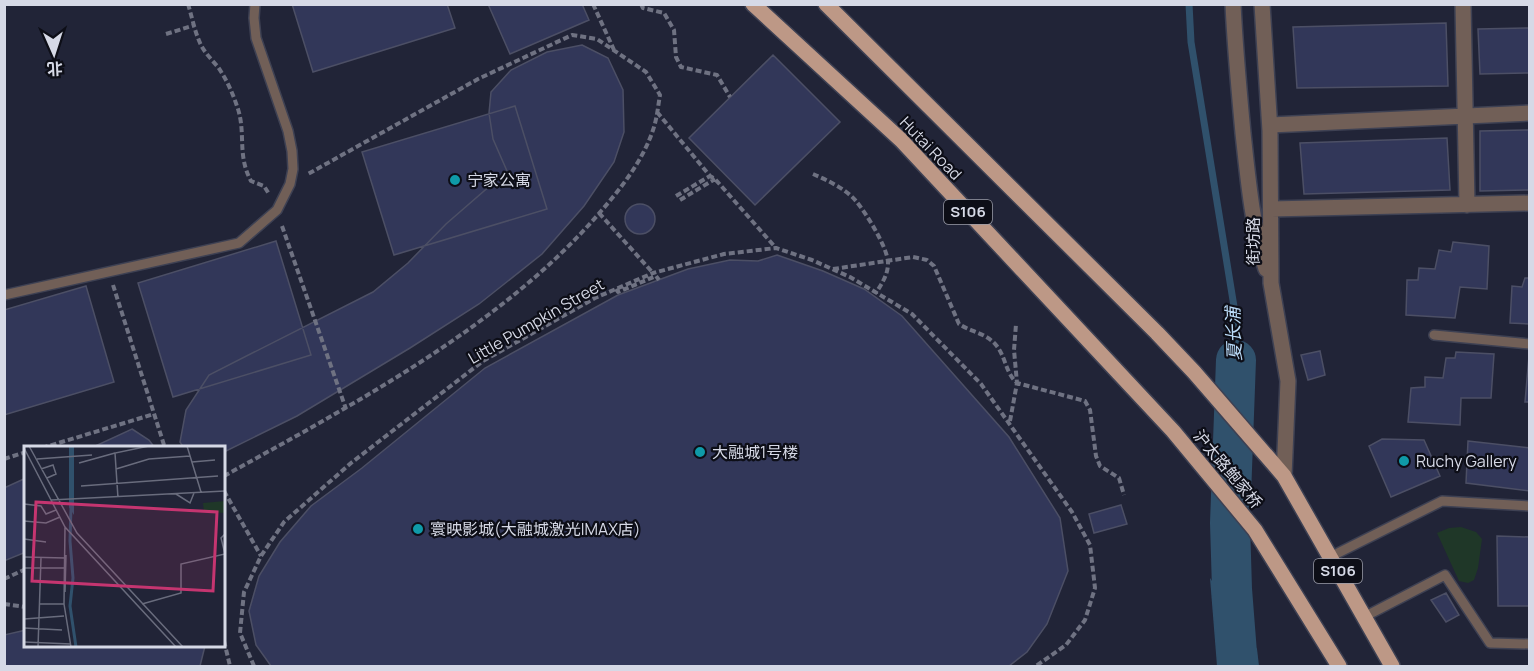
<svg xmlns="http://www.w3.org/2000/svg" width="1534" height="671" viewBox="0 0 1534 671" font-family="Manrope,'Noto Sans SC',sans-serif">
	<rect width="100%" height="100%" fill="#212437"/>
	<path fill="#1f3728" d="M1461 527 1476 532 1482 539 1478 568 1474 580 1468 583 1459 581 1437 533 1449 528Z"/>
	<path fill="#30516c" d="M1210 578 1257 649 1259 666H1217Z"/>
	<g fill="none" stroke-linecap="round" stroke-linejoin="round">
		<path stroke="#30516c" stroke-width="7" d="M1189 4 1191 42 1237 325 1236 360"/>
		<path stroke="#30516c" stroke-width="40" d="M1236 360 1230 523 1232 589 1238 666"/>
	</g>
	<path fill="#323759" stroke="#4c4f65" stroke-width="1.5" d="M292 4H447L455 28 313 72Z
		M488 4H582L589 20 510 54Z
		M1446 23 1448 86 1297 88 1293 27Z
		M1530 28V73L1480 74 1478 29Z
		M582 45 608 58 623 90 624 132 614 162 584 206 542 254 479 304 410 348 297 416 224 452V448H184L180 442 186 410 209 375 373 292 408 263 446 224 507 171 493 139 489 113 491 92 511 70 547 52Z
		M773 55 840 122 755 205 689 138Z
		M515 106 547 209 394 255 362 152Z
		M1530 130V190L1480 191V131Z
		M1447 138 1450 190 1304 194 1300 143Z
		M625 219a15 15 0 1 1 30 0a15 15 0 1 1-30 0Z
		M276 241 311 355 173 397 138 283Z
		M1453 242 1489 246 1487 289 1460 287 1455 318 1406 315 1407 280H1418L1419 268 1435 269 1439 250 1451 252Z
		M777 255 823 271 864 289 902 316 1009 437 1060 518 1068 571 1047 624 1027 652 1009 666H271L256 645 249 611 259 576 280 542 311 506 362 468 485 368 618 295 688 269 730 260 758 261Z
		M1525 278H1530V324L1510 323 1512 286 1522 287Z
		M86 286 114 382 4 415V310Z
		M1320 351 1325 375 1308 380 1301 355Z
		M1456 352 1494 354 1491 398H1461L1460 425 1408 422 1411 388 1425 387V377L1443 378 1446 358H1455Z
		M1529 356 1530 402H1525Z
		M132 429 149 440 155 448H91Z
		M1382 439 1424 440 1440 476 1391 497 1369 446Z
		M1468 441 1530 448V491L1466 483Z
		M26 478V552L4 561V488Z
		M1121 505 1127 524 1094 533 1089 514Z
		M1497 536 1530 537V606H1498Z
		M1446 593 1459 615 1446 622 1431 600Z
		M26 630V646H205L200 666H4V635Z"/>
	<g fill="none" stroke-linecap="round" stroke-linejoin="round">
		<defs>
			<path id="lane" d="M4 295 239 243 277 210 290 184 293 169 292 151 288 131 256 38 254 18 255 4
				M1434 335 1530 344
				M1330 557 1442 501 1530 506
				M1364 617 1445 575 1490 643 1530 644"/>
			<path id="street" d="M1233 4C1235 48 1239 90 1243 133 1248 179 1252 225 1266 269
				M1262 4 1270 131 1271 283 1288 381 1284 476
				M1463 4 1467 205
				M1270 125 1530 113
				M1271 209 1530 203"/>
			<path id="primary" d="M753 4 901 140 1173 431 1255 530 1339 666
				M826 4 1157 333 1194 372 1284 476 1392 666"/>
		</defs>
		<use href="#lane" stroke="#3e4153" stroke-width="12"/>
		<use href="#street" stroke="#3e4153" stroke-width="18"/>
		<use href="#primary" stroke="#3e4153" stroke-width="18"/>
		<path stroke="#6f7282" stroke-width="4" stroke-dasharray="6 3" stroke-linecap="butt" d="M188 4C192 17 195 33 201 45 205 53 212 60 218 67 227 80 233 94 238 109 246 135 237 155 251 181L264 186 269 194
			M593 4 614 50
			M641 4 643 8 664 13 674 30 676 57 681 67 717 75 730 97
			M166 34 195 25
			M657 112 710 176 715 179 776 248
			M813 174C827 180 846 189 856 201 866 213 888 248 888 263 888 275 882 283 876 293
			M676 196 710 176
			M680 200 715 179
			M599 213 653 273
			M282 226 346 409
			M833 269 913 257 927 260 934 266 959 324C971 332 986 333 996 345 1006 357 1005 372 1017 383L1085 401 1090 410 1096 456 1100 466 1119 478 1124 495
			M113 285 165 448
			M616 289 618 292 656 276 659 280
			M1010 421 1017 383 1014 350 1016 324
			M42 448 154 414
			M4 459 26 452
			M224 476C354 404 504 325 602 210 622 187 643 160 653 130 657 119 658 106 660 95L646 72 597 39 572 35 478 79 308 174
			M224 491 261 556
			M4 579 26 569
			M4 604 26 607
			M224 641 230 666
			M254 666 240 633 244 592 261 556 284 522 351 463 483 361 595 298 653 273 724 254 776 248 812 260 850 277 912 314 981 384 1072 512 1090 545 1095 588 1085 620 1066 645 1036 666"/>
		<use href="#lane" stroke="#715f57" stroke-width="9"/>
		<use href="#street" stroke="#715f57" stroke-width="15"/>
		<use href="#primary" stroke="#bd9886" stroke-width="15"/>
	</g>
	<g fill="#0f9aa8" stroke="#0d0e17" stroke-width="2">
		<circle cx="455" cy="180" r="6"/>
		<circle cx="700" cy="452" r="6"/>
		<circle cx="1404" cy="461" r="6"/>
		<circle cx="418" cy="529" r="6"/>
	</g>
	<g text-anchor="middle" stroke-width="4.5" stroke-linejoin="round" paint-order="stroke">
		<g fill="#0d0e17" stroke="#9a9ca8" stroke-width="1.5">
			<rect x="944" y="200" width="48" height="24" rx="4.5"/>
			<rect x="1314" y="559" width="48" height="24" rx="4.5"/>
		</g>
		<g font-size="15" font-weight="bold" fill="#d6d9e6">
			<text x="968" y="217">S106</text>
			<text x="1338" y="576">S106</text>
		</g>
		<g font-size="16" fill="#d6d9e6" stroke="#0d0e17">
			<text transform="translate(931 148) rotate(46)" y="6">Hutai Road</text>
			<text transform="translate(1253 241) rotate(-90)" y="6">街坊路</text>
			<text transform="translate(536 321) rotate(-30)" y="6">Little Pumpkin Street</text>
			<text transform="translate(1228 469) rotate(50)" y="6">沪太路鲍家桥</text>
		</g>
		<g font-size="16" fill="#d6d9e6" stroke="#0d0e17" text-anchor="start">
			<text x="467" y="186">宁家公寓</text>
			<text x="712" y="458">大融城1号楼</text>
			<text x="1416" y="467">Ruchy Gallery</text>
			<text x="430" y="535">寰映影城(大融城激光IMAX店)</text>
		</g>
		<g font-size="18" font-style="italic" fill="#b9daf7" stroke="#0d0e17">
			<text transform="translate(1234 334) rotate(-92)" y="6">夏长浦</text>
		</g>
	</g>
	<g transform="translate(24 446)">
		<rect width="201" height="201" fill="#212437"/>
		<path d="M201 55V67L180 66 179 57Z" fill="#1f3728"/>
		<path d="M45 0H50V69L45 61Z" fill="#30516c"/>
		<path fill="none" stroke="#30516c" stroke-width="3" d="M46 95 49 132 46 160 52 201M46 95 47 61"/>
		<path fill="none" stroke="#696c7d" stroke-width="1.5" d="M5 0 53 87 159 201M163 0 177 46M0 2 41 81 152 201M13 13 68 9M168 16 191 14M55 17 91 7M17 23 29 19 32 28 23 32M92 23 125 13 166 10M57 40 194 30M152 48 166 57 170 47M94 52 91 7 125 0M27 54 201 45M0 58 17 60 22 68 32 64M0 75 22 77 36 71M41 81 40 158 47 201M0 93 22 96M0 111 41 112M0 122H40M41 146 42 109M16 158H40M118 158 157 147V118L201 108 197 92 201 88M0 173 40 170M0 182 38 184M0 196 47 198M14 201 17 112"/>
		<path fill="#c53570" fill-opacity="0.15" stroke="#c53570" stroke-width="3" d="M12 56 193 66 189 145 8 135Z"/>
		<rect width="201" height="201" fill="none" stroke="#d6d9e6" stroke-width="3"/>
	</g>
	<rect width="1534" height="671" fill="none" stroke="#d6d9e6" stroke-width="12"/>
	<g transform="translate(54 54) rotate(177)" stroke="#0d0e17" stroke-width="4.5" paint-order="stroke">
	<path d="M0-4.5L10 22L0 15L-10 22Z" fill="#d6d9e6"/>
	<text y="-9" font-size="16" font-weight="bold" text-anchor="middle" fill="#d6d9e6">北</text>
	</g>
</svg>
